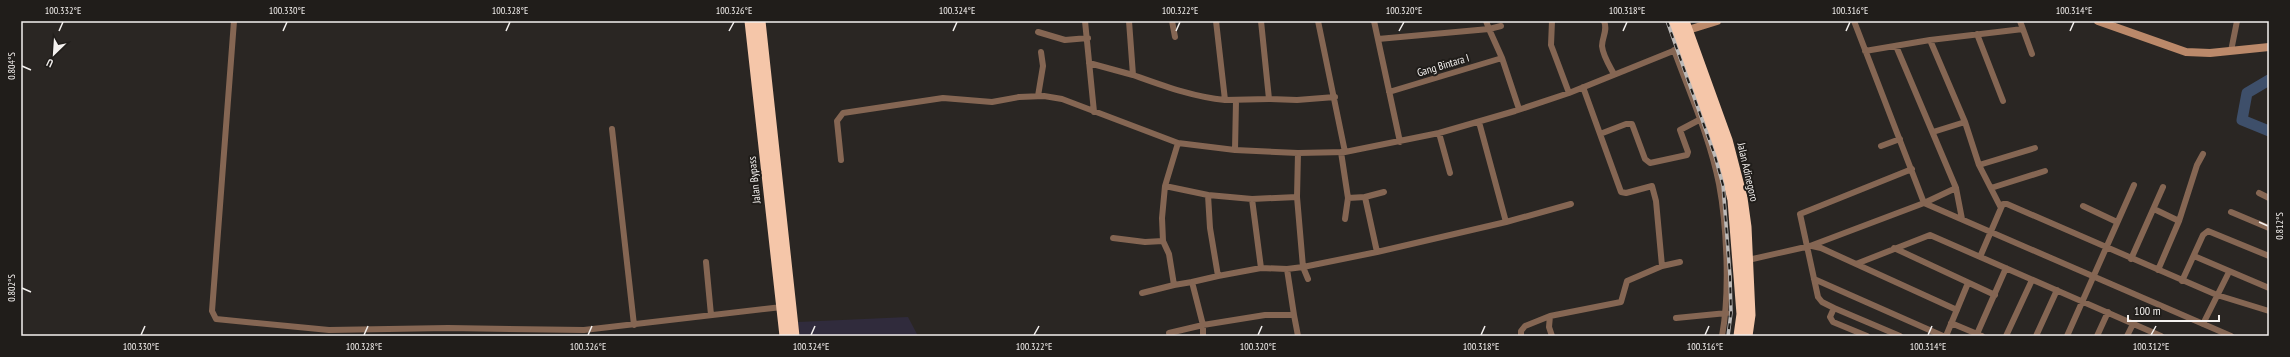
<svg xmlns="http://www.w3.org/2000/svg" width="2290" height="357" viewBox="0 0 2290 357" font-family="'PT Sans Narrow',sans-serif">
	<rect width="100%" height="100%" fill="#2a2623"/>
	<path fill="#302b3c" d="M908 317 918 336H800L798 322Z"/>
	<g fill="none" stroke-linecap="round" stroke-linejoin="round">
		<path stroke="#3e4f6a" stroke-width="11" d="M2269 80 2247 93 2242 120 2269 131"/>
		<path stroke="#856653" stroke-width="6" d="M234 21 212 311 216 319 329 330 448 328 584 330 782 307
			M1085 21 1094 112
			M1172 21 1175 37
			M1216 21 1225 100 1269 99 1261 21
			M1318 21 1345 152
			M1374 21 1400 142
			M1486 21 1489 29 1501 26
			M1552 21 1551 45 1569 93
			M1604 21C1608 31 1602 37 1602 46 1603 56 1609 65 1614 74
			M1854 21 1924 203 1956 188 1896 46
			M2020 21 2032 54
			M1038 32 1065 40 1088 38
			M1977 34 2003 101
			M1378 39 1489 29 1502 58 1519 109
			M1930 40 2023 29
			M1674 50C1690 94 1710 138 1719 184 1727 226 1730 294 1722 336
			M1865 51 1930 40 1965 122 1979 165
			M2231 51 2237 21
			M1089 63 1133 75 1129 21
			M1133 75C1164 86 1193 97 1225 100
			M1389 92 1502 58
			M1038 96 1043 66 1041 52
			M1269 99 1297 100 1335 97
			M1479 122 1506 222
			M612 129 634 325
			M1933 132 1965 122
			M1439 133 1450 173
			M1600 134 1626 124H1632L1645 159 1650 163 1687 155 1688 152 1680 130 1699 120
			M1178 143 1165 186 1162 218 1163 241 1169 254 1174 285 1192 282 1203 325 1265 315H1294L1287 269
			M1881 146 1900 139
			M2035 148 1979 165 2001 208 2003 204H2007L2217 295 2269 311
			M1235 150 1236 101
			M841 160 837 121 843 113 943 98 992 102 1019 97 1044 96 1062 99 1178 143 1235 150 1298 153 1345 152 1439 133 1515 111 1569 93 1683 47
			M1165 186 1208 195 1210 228 1218 276 1192 282
			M1956 188 1962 219
			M1991 188 2045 171
			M2259 193 2269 198
			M1208 195 1252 199 1297 197
			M1365 197 1384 192
			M1252 199 1261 268 1287 269 1303 267 1297 197 1298 153
			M2083 206 2117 222
			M2154 209 2179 221
			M2231 212 2269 228
			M1345 219 1348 198
			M1113 238 1145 242 1163 241
			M1812 246 1821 248 1957 310
			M1894 248 1995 295
			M1377 252 1506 222 1571 204
			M2194 256 2269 288
			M1980 257 2001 208
			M2131 259 2163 187
			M1748 260 1810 246 1924 203 2231 336
			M706 262 711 315
			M1856 264 1930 235 2161 336
			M1662 266 1680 262
			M2158 270 2179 221 2197 165 2203 154
			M1218 276 1261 268
			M1308 279 1303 267 1377 252 1365 197 1348 198 1341 152
			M1814 279 1943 336
			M2182 281 2203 235 2208 231 2269 256
			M1142 293 1174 285
			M1834 308 1822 302 1818 297 1800 214 1912 169
			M1294 315 1298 336
			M1676 318 1727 313
			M1951 323 1982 336
			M2203 324 2229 272
			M1169 333 1203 325V336
			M1977 334 2006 268
			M1521 336V331L1525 326 1550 316
			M1552 336 1549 327 1550 316 1621 302 1627 281 1662 266 1656 201 1652 186 1626 193 1621 192 1583 87
			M1867 336 1833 322 1830 317 1834 308 1900 336
			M1946 336 1968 283
			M2006 336 2032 280
			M2036 336 2057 290
			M2067 336 2134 185
			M2097 336 2108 312
			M2127 336 2133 324"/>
		<path stroke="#bb896a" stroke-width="8" d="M2098 21 2186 52 2210 53 2269 47
			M1688 30 1717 21"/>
		<path stroke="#f5c6a9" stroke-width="11" d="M750 21 785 336
			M760 21 794 336
			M1673 21 1711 124 1726 170 1733 200 1742 314 1739 336
			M1684 21 1727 140 1742 198 1746 227 1750 315 1747 336"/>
		<defs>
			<path id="rail" d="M1667 21 1715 156 1723 185 1730 276 1731 313 1728 336"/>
		</defs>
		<use href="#rail" stroke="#bdbab8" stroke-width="3.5"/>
		<use href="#rail" stroke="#201d1a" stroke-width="2" stroke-dasharray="6" stroke-linecap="butt"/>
	</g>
	<path fill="none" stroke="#f4f1ef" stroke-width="1.5" d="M59 31 63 22M283 31 287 22M506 31 510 22M729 31 734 22M953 31 957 22M1176 31 1180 22M1399 31 1404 22M1623 31 1627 22M1846 31 1850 22M2070 31 2074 22M22 66 31 70M2259 222 2268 226M22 288 31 292M141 335 145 326M364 335 368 326M588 335 592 326M811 335 815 326M1034 335 1039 326M1258 335 1262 326M1481 335 1485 326M1705 335 1709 326M1928 335 1932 326M2151 335 2156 326"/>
	<g text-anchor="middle" stroke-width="4" stroke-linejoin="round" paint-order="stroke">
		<g font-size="11" fill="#f4f1ef" stroke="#201d1a">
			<text transform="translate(1443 65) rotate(-17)" y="4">Gang Bintara I</text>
			<text transform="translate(1748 172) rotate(77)" y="4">Jalan Adinegoro</text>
			<text transform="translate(754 180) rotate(-96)" y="4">Jalan Bypass</text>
		</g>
	</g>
	<rect width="2290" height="357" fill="none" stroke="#201d1a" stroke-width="44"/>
	<g transform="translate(54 54) rotate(205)" stroke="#201d1a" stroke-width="3" paint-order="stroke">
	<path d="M0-3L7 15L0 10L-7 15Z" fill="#f4f1ef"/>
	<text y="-6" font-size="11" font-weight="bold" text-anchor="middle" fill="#f4f1ef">U</text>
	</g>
	<path d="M2128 315v6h91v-6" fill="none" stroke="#f4f1ef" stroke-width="2"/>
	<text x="2134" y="315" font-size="12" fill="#f4f1ef" stroke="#201d1a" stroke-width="3" paint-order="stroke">100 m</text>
	<rect x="22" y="22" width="2246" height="313" fill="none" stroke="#f4f1ef" stroke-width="1.5"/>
	<g font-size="10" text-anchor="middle" fill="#f4f1ef">
		<text x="63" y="14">100.332°E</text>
		<text x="287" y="14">100.330°E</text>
		<text x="510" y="14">100.328°E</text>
		<text x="734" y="14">100.326°E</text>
		<text x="957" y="14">100.324°E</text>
		<text x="1180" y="14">100.322°E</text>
		<text x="1404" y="14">100.320°E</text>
		<text x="1627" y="14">100.318°E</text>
		<text x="1850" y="14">100.316°E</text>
		<text x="2074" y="14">100.314°E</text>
		<text transform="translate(11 66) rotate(-90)" y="4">0.804°S</text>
		<text transform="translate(2279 226) rotate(-90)" y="4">0.812°S</text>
		<text transform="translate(11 288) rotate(-90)" y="4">0.802°S</text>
		<text x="141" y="350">100.330°E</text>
		<text x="364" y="350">100.328°E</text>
		<text x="588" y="350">100.326°E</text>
		<text x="811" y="350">100.324°E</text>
		<text x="1034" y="350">100.322°E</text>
		<text x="1258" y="350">100.320°E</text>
		<text x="1481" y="350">100.318°E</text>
		<text x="1705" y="350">100.316°E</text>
		<text x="1928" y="350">100.314°E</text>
		<text x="2151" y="350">100.312°E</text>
	</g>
</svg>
